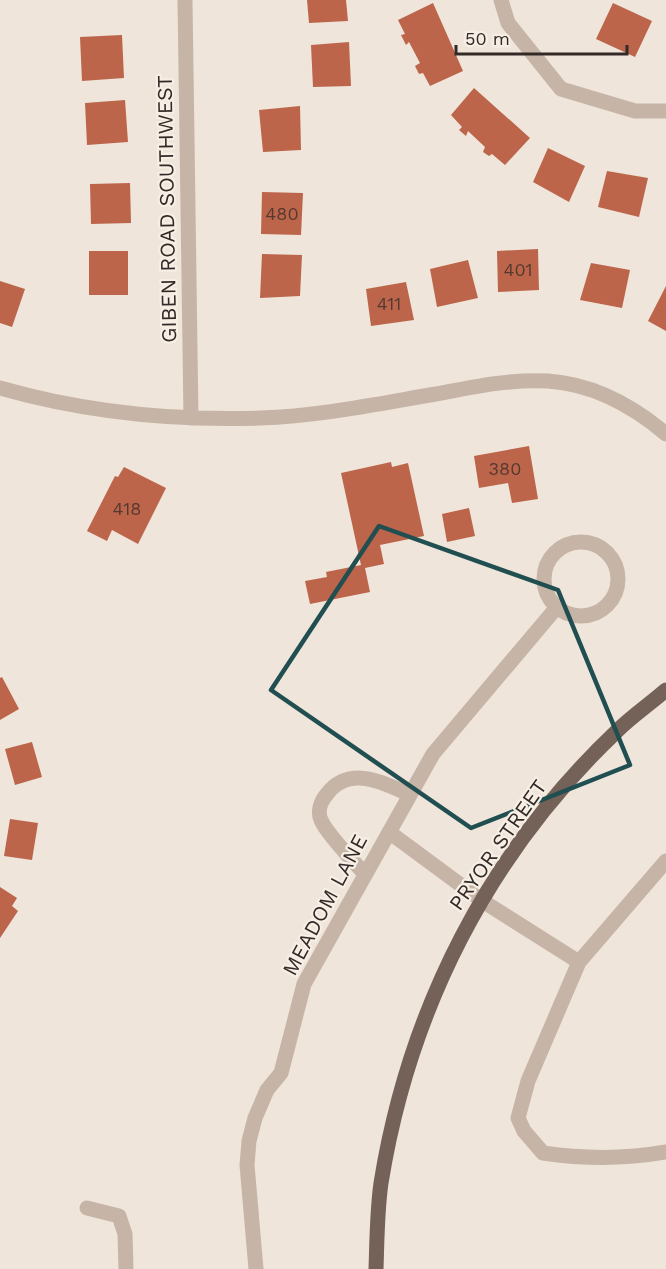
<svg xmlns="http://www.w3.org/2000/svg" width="666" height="1269" viewBox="0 0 666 1269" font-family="'Work Sans',sans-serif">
	<rect width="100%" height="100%" fill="#efe5da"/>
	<path fill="#bc654b" d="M307 0H346L348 21 309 23Z
		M433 3 463 71 430 86 423 73 419 74 415 66 420 63 409 42 406 45 401 35 405 34 398 20Z
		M613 3 652 21 635 57 596 39Z
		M122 35 124 78 82 81 80 37Z
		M349 42 351 86 313 87 311 45Z
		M474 88 530 138 505 165 492 154 489 156 483 152 485 147 468 131 466 136 459 130 462 127 451 115Z
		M125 100 128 142 87 145 85 103Z
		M300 106 301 150 263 152 259 110Z
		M548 148 585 166 569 202 533 182Z
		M607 171 648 178 639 217 598 207Z
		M130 183 131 223 91 224 90 184Z
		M262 192 303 193 301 235 261 234Z
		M538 249 539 290 498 292 497 251Z
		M89 251H128V295H89Z
		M262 254 302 255 300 296 260 298Z
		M468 260 478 298 437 307 430 269Z
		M591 263 630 270 622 308 580 300Z
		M0 281 25 289 12 327 0 323Z
		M406 282 414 320 371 326 366 289Z
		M666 286V331L648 321Z
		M529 446 538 499 512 503 508 483 479 488 474 456Z
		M391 462 392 467 408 463 424 536 380 545 384 564 365 568 370 592 310 604 305 581 327 577 326 572 361 565 341 473Z
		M124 467 166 488 138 544 112 530 107 541 87 531 115 476 118 477Z
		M469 508 475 536 447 542 442 514Z
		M2 677 19 709 0 720V678Z
		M32 742 42 777 15 785 5 749Z
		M10 819 38 823 32 860 4 856Z
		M0 887 17 898 12 906 18 911 0 938Z"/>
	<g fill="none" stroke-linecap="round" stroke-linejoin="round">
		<path stroke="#c6b5a7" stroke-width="15" d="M185 0 191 418
			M501 0 508 23 561 89 635 111H666
			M0 388C84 412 173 421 260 418 320 416 377 404 436 394 473 387 509 379 548 381 592 384 633 406 666 434
			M544 579a37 37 0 1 1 74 0a37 37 0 1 1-74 0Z
			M389 832 481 900 579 962
			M666 861 579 962 528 1081 518 1118 524 1131 543 1153C584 1159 626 1159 666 1152
			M365 874C354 862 326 833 321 820 317 811 321 801 327 794 349 765 383 782 410 795
			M87 1208 119 1216 125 1234 126 1269
			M256 1269 247 1165 249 1141 255 1118 267 1090 281 1073 304 984 433 754 557 607"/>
		<path stroke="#746259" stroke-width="15" d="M376 1269C377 1241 377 1211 381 1183 409 1009 489 852 617 731 632 716 650 704 666 690"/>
	</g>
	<path fill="none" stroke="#204e51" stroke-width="4.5" stroke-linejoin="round" d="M379 526 558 590 630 765 471 828 271 690Z"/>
	<g text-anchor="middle" stroke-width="4.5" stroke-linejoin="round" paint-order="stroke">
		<g font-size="18" fill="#553930">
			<text x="282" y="220">480</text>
			<text x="518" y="276">401</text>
			<text x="389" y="310">411</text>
			<text x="505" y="475">380</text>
			<text x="127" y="515">418</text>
		</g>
		<g font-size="21" fill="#332a27" stroke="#f7efe5">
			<text transform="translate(167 209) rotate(-91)" y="7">GIBEN ROAD SOUTHWEST</text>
			<text transform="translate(498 845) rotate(-55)" y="7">PRYOR STREET</text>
			<text transform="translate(325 905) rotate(-62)" y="7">MEADOM LANE</text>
		</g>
	</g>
	<path d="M456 45v9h171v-9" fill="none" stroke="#332a27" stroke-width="3"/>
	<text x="465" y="45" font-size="18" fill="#332a27" stroke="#f7efe5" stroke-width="4.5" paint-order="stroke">50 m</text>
</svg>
